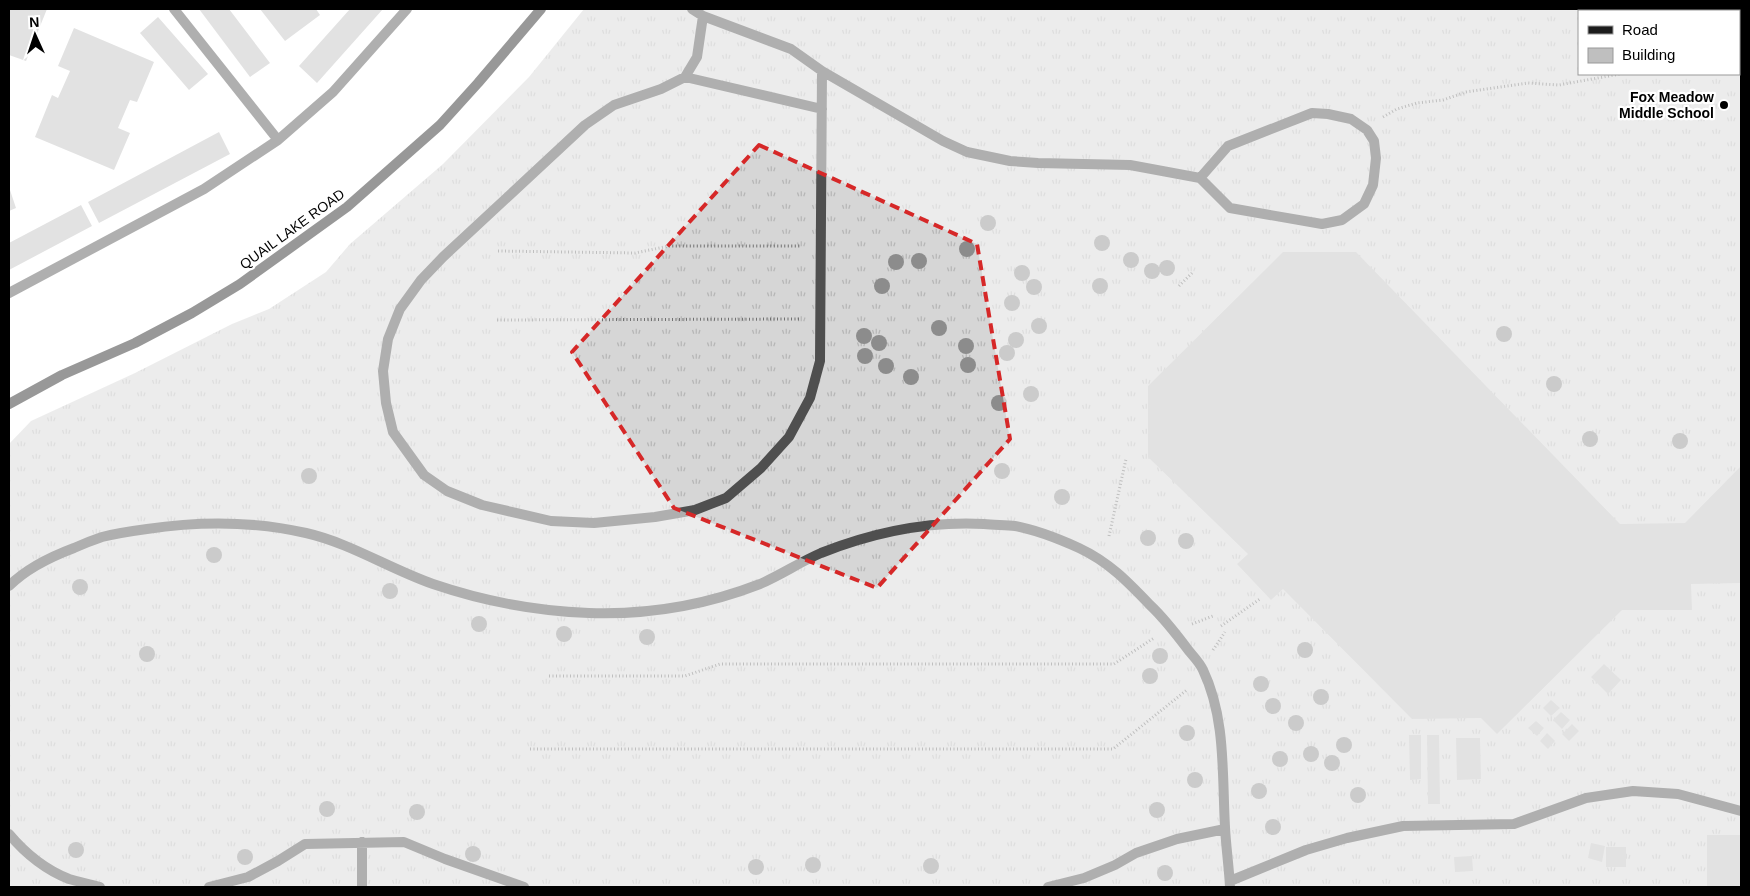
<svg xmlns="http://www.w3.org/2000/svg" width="1750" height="896" viewBox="0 0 1750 896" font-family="Arial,sans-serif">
	<defs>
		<pattern id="grass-tufts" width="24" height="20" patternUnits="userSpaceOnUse" patternTransform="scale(1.25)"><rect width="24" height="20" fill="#d6d6d6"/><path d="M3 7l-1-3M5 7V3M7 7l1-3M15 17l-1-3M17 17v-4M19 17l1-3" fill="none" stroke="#b6b6b6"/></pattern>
	</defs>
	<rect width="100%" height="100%" fill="#fff"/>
	<path fill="url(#grass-tufts)" fill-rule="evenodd" d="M584 9H1741V887H9V444L31 421 135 373 232 324 269 309 326 272 350 244 443 164 529 77ZM1579 11H1739V74H1579Z"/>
	<path fill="#bfbfbf" d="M9 9H47L26 61 9 55Z
		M199 9H229L270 63 250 77Z
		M260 9H316L320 15 285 41Z
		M350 9H383L317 83 299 66Z
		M158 17 208 74 189 90 140 33Z
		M74 28 154 62 137 102 130 100 118 128 130 133 114 170 35 137 52 95 58 98 70 71 58 66Z
		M219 132 230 154 99 223 88 202Z
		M9 187 16 208 9 211Z
		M81 205 92 226 9 270V243Z
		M1283 252H1356L1620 524 1685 523 1741 466V583L1691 584 1692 610H1622L1497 734 1481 718 1412 719 1283 589 1271 600 1237 564 1248 554 1148 457V386Z
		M1604 664 1621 680 1608 694 1591 677Z
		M1551 700 1560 708 1551 716 1543 708Z
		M1561 712 1570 720 1562 729 1553 720Z
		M1536 721 1544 728 1537 736 1528 728Z
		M1572 724 1579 731 1569 741 1562 734Z
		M1547 733 1555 741 1548 749 1540 741Z
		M1409 735H1421V779L1410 780Z
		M1427 735H1439L1440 804H1428Z
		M1456 738H1480L1481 779 1457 780Z
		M1707 835H1741V887H1707Z
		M1591 843 1605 846 1602 862 1588 858Z
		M1606 847H1626V867H1606Z
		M1472 856 1473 871 1455 872 1454 857Z"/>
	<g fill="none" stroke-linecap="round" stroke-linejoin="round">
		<path stroke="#717171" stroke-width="3" stroke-dasharray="1 2.5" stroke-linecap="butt" d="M1625 9 1627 11
			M1739 42 1741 41
			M1383 117 1397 109 1417 103 1443 100 1466 92 1528 83 1559 85 1620 74
			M498 251 635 253 669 246H800
			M1179 286 1192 273
			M497 320 800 319
			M1109 536 1126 459
			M1192 624 1213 616
			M1221 626 1260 599
			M1213 650 1225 632
			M549 676H685L720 664H1114L1154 638
			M530 749H1113L1188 689"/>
		<path stroke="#4f4f4f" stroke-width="10" d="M692 9 703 16 791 49 822 71 943 141 967 152 1010 161 1038 163 1130 165 1200 178 1230 208 1322 224 1342 220 1364 204 1373 185 1376 158 1374 141 1367 130 1351 119 1328 114 1312 113 1228 146 1200 178
			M703 16 697 57 685 77 661 89 614 105 585 125 443 257 421 280 400 309 388 339 383 371 386 403 393 432 424 475 447 491 482 505 551 521 594 523 655 517 695 510 726 498 761 468 789 437 810 398 820 361 822 71
			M685 77 822 109
			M9 586C27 568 50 557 74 548 83 544 93 540 102 537 117 533 132 531 147 529 200 521 253 521 306 533 350 543 390 569 433 584 483 601 535 611 589 613 647 615 706 605 760 584 781 575 800 562 821 553 874 532 928 521 984 524 994 525 1005 525 1015 526 1037 530 1059 539 1079 548 1109 562 1128 582 1150 605 1165 619 1177 635 1189 651 1194 657 1200 663 1203 670 1226 718 1222 774 1225 827 1226 847 1229 867 1230 887
			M9 834C25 853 46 870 69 879 79 882 90 884 100 887
			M362 842V887
			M1230 881 1306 850 1347 838 1403 826 1514 824 1586 798 1633 791 1678 794 1741 811
			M209 887 248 877 278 861 305 844 404 842 445 859 524 887
			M1048 887 1084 878 1115 865 1136 853 1177 839 1225 829"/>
		<path stroke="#4f4f4f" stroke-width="10" d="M174 9 278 140
			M9 293 204 189 278 140 333 92 407 9"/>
		<path stroke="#1c1c1c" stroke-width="10" d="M9 404 62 375 135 343 192 313 240 284 347 207 440 125 478 83 541 9"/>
	</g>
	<g fill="#8c8c8c">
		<circle cx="988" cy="223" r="8"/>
		<circle cx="1102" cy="243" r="8"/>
		<circle cx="967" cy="249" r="8"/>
		<circle cx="1131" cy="260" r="8"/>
		<circle cx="919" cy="261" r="8"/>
		<circle cx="896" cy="262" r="8"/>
		<circle cx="1167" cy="268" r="8"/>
		<circle cx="1152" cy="271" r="8"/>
		<circle cx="1022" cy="273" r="8"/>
		<circle cx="882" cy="286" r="8"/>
		<circle cx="1100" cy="286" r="8"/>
		<circle cx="1034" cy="287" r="8"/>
		<circle cx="1012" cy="303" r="8"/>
		<circle cx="1039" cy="326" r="8"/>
		<circle cx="939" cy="328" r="8"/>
		<circle cx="1504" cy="334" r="8"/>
		<circle cx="864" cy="336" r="8"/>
		<circle cx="1016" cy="340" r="8"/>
		<circle cx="879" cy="343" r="8"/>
		<circle cx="966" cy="346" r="8"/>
		<circle cx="1007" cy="353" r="8"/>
		<circle cx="865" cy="356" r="8"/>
		<circle cx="968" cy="365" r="8"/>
		<circle cx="886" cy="366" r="8"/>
		<circle cx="911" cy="377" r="8"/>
		<circle cx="1554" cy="384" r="8"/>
		<circle cx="1031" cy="394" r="8"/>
		<circle cx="999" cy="403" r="8"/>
		<circle cx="1590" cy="439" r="8"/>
		<circle cx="1680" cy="441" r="8"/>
		<circle cx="1002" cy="471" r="8"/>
		<circle cx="309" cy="476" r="8"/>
		<circle cx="1062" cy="497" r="8"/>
		<circle cx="1148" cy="538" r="8"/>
		<circle cx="1186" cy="541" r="8"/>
		<circle cx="214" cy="555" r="8"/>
		<circle cx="80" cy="587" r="8"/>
		<circle cx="390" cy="591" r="8"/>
		<circle cx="479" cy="624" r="8"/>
		<circle cx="564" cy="634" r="8"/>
		<circle cx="647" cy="637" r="8"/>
		<circle cx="1305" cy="650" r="8"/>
		<circle cx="147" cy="654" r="8"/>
		<circle cx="1160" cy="656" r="8"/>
		<circle cx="1150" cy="676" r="8"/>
		<circle cx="1261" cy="684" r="8"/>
		<circle cx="1321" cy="697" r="8"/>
		<circle cx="1273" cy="706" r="8"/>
		<circle cx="1296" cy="723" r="8"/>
		<circle cx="1187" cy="733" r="8"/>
		<circle cx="1344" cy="745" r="8"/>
		<circle cx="1311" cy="754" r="8"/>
		<circle cx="1280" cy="759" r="8"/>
		<circle cx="1332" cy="763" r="8"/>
		<circle cx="1195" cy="780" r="8"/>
		<circle cx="1259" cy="791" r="8"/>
		<circle cx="1358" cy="795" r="8"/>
		<circle cx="327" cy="809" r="8"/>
		<circle cx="1157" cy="810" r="8"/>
		<circle cx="417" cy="812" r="8"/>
		<circle cx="1273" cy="827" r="8"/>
		<circle cx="76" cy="850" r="8"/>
		<circle cx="473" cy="854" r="8"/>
		<circle cx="245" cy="857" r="8"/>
		<circle cx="813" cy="865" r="8"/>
		<circle cx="931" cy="866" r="8"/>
		<circle cx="756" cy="867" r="8"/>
		<circle cx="1165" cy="873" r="8"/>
	</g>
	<path d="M0 0H1750V896H0ZM759 145 977 244 1010 439 877 588 674 508 572 352Z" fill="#fff" fill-opacity=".55" fill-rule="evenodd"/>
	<path fill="none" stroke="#d62828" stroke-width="4" stroke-dasharray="10 6" stroke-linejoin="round" d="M759 145 977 244 1010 439 877 588 674 508 572 352Z"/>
	<circle fill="#000" stroke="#fff" stroke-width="2" cx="1724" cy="105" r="5"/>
	<g text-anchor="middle" stroke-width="4.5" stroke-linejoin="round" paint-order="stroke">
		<g font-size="14" font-weight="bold" fill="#000" stroke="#fff" text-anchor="end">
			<text x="1714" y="102">Fox Meadow<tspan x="1714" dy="16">Middle School</tspan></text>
		</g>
		<g font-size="14" fill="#000" stroke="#fff">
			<text transform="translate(292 229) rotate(-36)" y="5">QUAIL LAKE ROAD</text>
		</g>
	</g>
	<rect width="1750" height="896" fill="none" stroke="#000000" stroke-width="20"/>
	<rect x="1578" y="10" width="162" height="65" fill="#ffffff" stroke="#999999"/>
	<rect x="1588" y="26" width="25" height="8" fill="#1c1c1c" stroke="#999999"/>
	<text x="1622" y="35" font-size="15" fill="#000000">Road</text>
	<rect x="1588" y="48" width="25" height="15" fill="#bfbfbf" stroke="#999999"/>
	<text x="1622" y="60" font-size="15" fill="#000000">Building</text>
	<g transform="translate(35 35) rotate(357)" stroke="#ffffff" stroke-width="4" paint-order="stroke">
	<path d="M0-4L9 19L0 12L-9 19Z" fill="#000000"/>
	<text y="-8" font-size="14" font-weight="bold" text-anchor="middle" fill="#000000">N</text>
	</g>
</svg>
